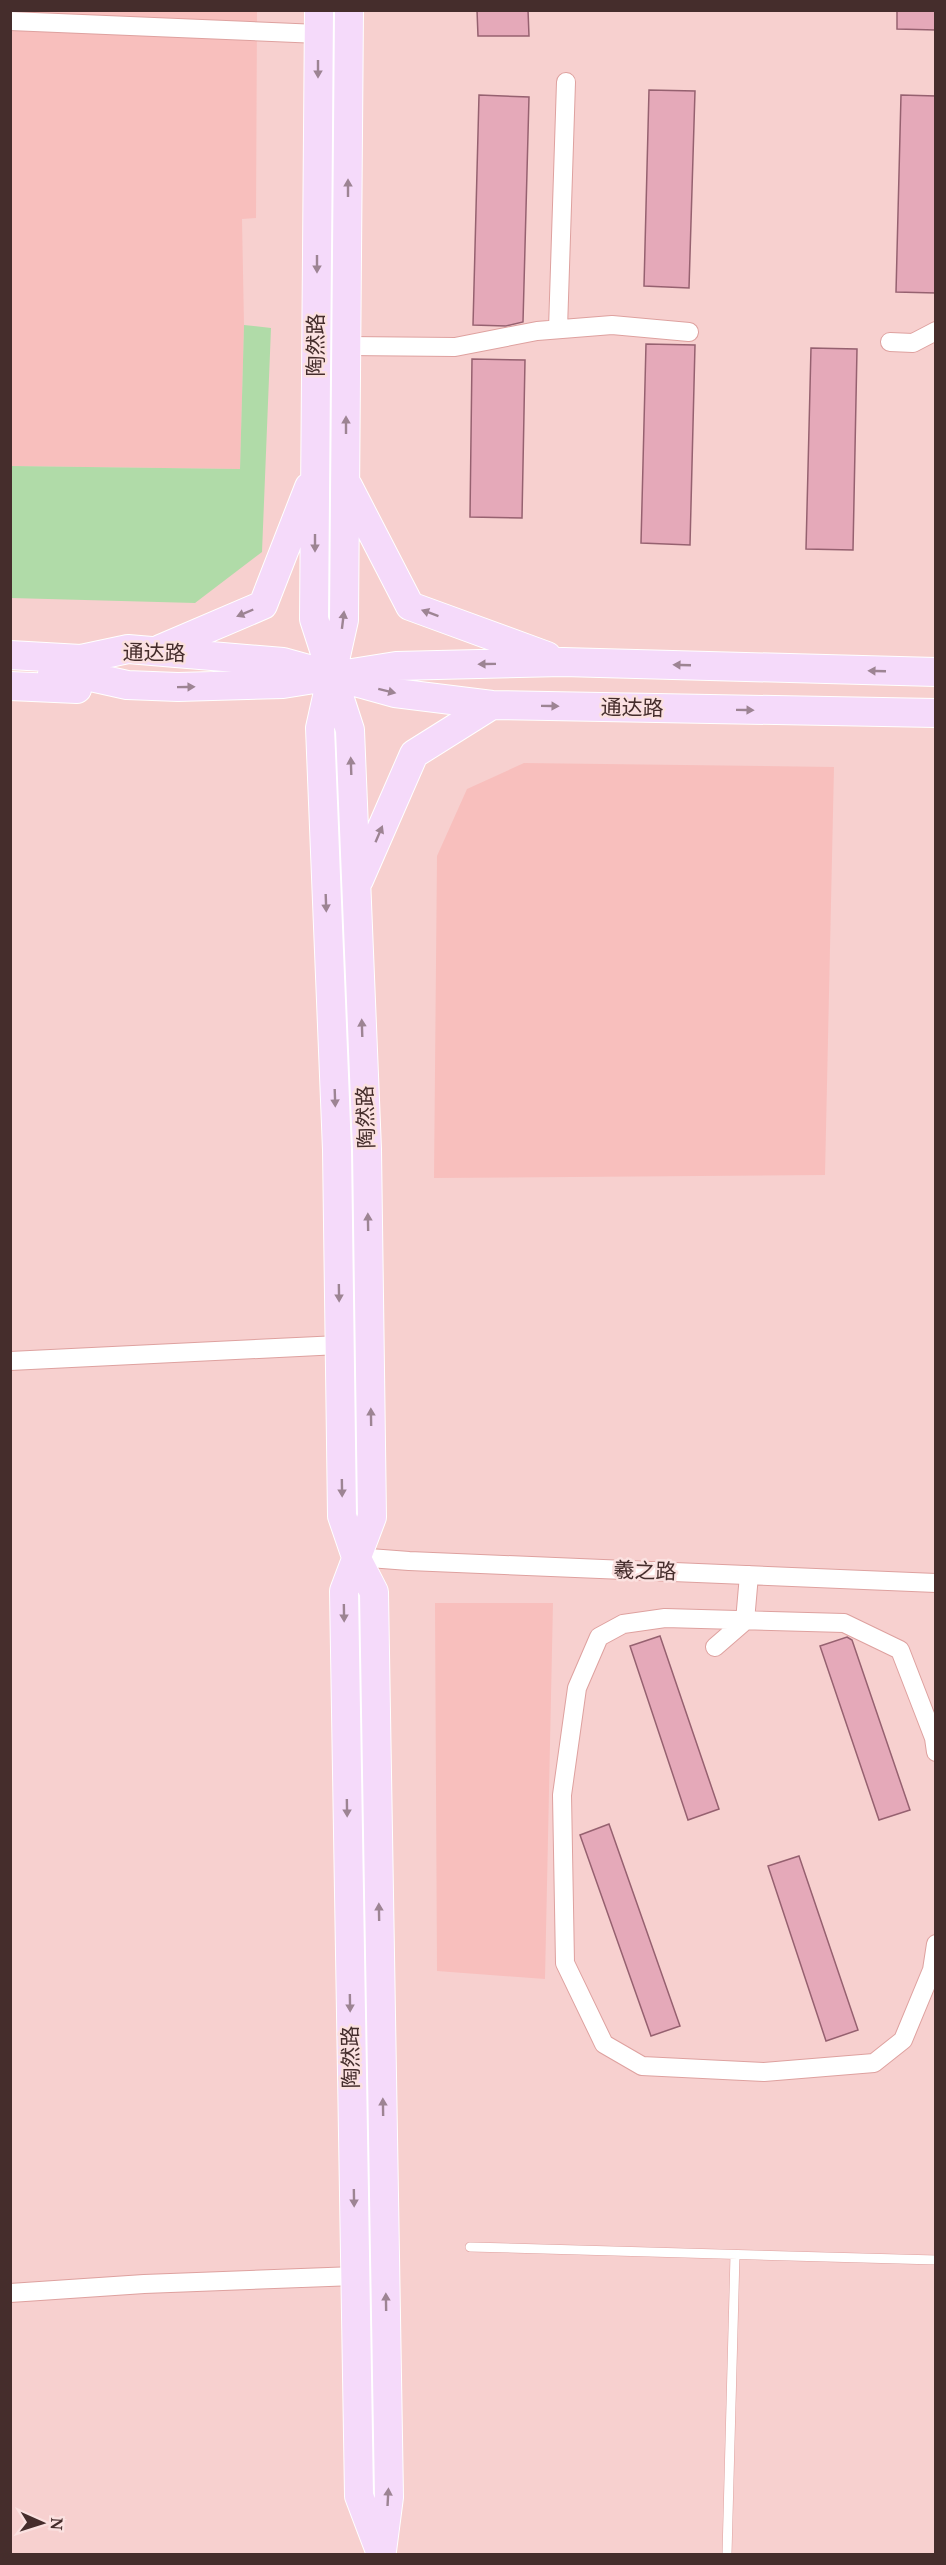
<svg xmlns="http://www.w3.org/2000/svg" width="946" height="2565" viewBox="0 0 946 2565" font-family="'Noto Serif','Noto Sans SC',serif">
	<rect width="100%" height="100%" fill="#f7d0cf"/>
	<path fill="#f8bfbd" d="M11 11H257L256 218 242 219 244 325 240 469 11 466Z
		M524 763 834 767 825 1175 434 1178 437 856 467 789Z
		M435 1603H553L545 1979 437 1971Z"/>
	<path fill="#b0dba8" d="M244 325 271 328 262 552 195 603 11 598V466L240 469Z"/>
	<path fill="#e5a9b9" stroke="#966170" stroke-width="1.5" d="M477 10H528L529 36H478Z
		M897 10H936V30L897 29Z
		M649 90 695 91 689 288 644 286Z
		M479 95 529 97 523 322 506 326 473 325Z
		M901 95 936 96V293L896 292Z
		M646 344 695 345 690 545 641 543Z
		M811 348 857 349 853 550 806 549Z
		M472 359 525 360 522 518 470 517Z
		M660 1636 719 1809 688 1820 630 1646Z
		M847 1637 852 1640 910 1810 879 1820 820 1646Z
		M609 1824 680 2026 651 2036 580 1835Z
		M799 1856 858 2030 826 2041 768 1866Z"/>
	<g fill="none" stroke-linecap="round" stroke-linejoin="round">
		<defs>
			<path id="lane" d="M470 2247 936 2260
				M727 2554 735 2255"/>
			<path id="street" d="M10 21 319 34
				M558 329 566 82
				M890 342 913 343 936 331
				M347 346 455 347 537 331 612 325 689 332
				M10 1361 339 1345
				M356 1557 409 1561 936 1583
				M715 1647 745 1621 749 1575
				M936 1752 934 1738 900 1650 844 1623 665 1618 623 1624 599 1637 577 1688 562 1795 565 1963 604 2044 642 2066 764 2072 874 2063 903 2040 932 1970 936 1944
				M10 2293 144 2284 355 2276"/>
			<path id="primary" d="M319 10 314 619 350 730 367 1149 372 1517 344 1591 359 2496 381 2554
				M349 10 344 620 320 728 337 1150 342 1516 356 1557 374 1592 389 2497 382 2551
				M348 486 410 606 547 656
				M160 649 263 605 309 487
				M10 655 81 659 128 649 283 662 395 693 492 705 936 713
				M52 674 82 675 127 685 178 687 283 684 396 666 563 662 936 672
				M10 686 77 689
				M359 880 414 754 492 705"/>
		</defs>
		<use href="#lane" stroke="#dea19f" stroke-width="10"/>
		<use href="#street" stroke="#dea19f" stroke-width="20"/>
		<use href="#primary" stroke="#fff" stroke-width="30"/>
		<use href="#lane" stroke="#fff" stroke-width="9"/>
		<use href="#street" stroke="#fff" stroke-width="18"/>
		<use href="#primary" stroke="#f5dafa" stroke-width="28"/>
	</g>
	<defs><path id="oneway-solid" d="M-6-.8H1V-3.2L6.5 0L1 3.2V.8H-6Z" transform="scale(1.5)"/></defs>
	<g fill="#9d8493">
		<use href="#oneway-solid" transform="translate(318 69) rotate(90)"/>
		<use href="#oneway-solid" transform="translate(348 188) rotate(-90)"/>
		<use href="#oneway-solid" transform="translate(317 264) rotate(90)"/>
		<use href="#oneway-solid" transform="translate(346 425) rotate(-90)"/>
		<use href="#oneway-solid" transform="translate(315 543) rotate(90)"/>
		<use href="#oneway-solid" transform="translate(245 613) rotate(157)"/>
		<use href="#oneway-solid" transform="translate(430 613) rotate(-160)"/>
		<use href="#oneway-solid" transform="translate(343 620) rotate(-83)"/>
		<use href="#oneway-solid" transform="translate(487 664) rotate(179)"/>
		<use href="#oneway-solid" transform="translate(682 665) rotate(-178)"/>
		<use href="#oneway-solid" transform="translate(877 671) rotate(-178)"/>
		<use href="#oneway-solid" transform="translate(186 687) rotate(-1)"/>
		<use href="#oneway-solid" transform="translate(387 691) rotate(14)"/>
		<use href="#oneway-solid" transform="translate(550 706) rotate(1)"/>
		<use href="#oneway-solid" transform="translate(745 710) rotate(1)"/>
		<use href="#oneway-solid" transform="translate(351 766) rotate(-92)"/>
		<use href="#oneway-solid" transform="translate(379 834) rotate(-67)"/>
		<use href="#oneway-solid" transform="translate(326 903) rotate(88)"/>
		<use href="#oneway-solid" transform="translate(362 1028) rotate(-92)"/>
		<use href="#oneway-solid" transform="translate(335 1098) rotate(88)"/>
		<use href="#oneway-solid" transform="translate(368 1222) rotate(-91)"/>
		<use href="#oneway-solid" transform="translate(339 1293) rotate(89)"/>
		<use href="#oneway-solid" transform="translate(371 1417) rotate(-91)"/>
		<use href="#oneway-solid" transform="translate(342 1488) rotate(89)"/>
		<use href="#oneway-solid" transform="translate(344 1613) rotate(89)"/>
		<use href="#oneway-solid" transform="translate(347 1808) rotate(89)"/>
		<use href="#oneway-solid" transform="translate(379 1912) rotate(-91)"/>
		<use href="#oneway-solid" transform="translate(350 2003) rotate(89)"/>
		<use href="#oneway-solid" transform="translate(383 2107) rotate(-91)"/>
		<use href="#oneway-solid" transform="translate(354 2198) rotate(89)"/>
		<use href="#oneway-solid" transform="translate(386 2302) rotate(-91)"/>
		<use href="#oneway-solid" transform="translate(388 2497) rotate(-87)"/>
	</g>
	<g text-anchor="middle" stroke-width="5" stroke-linejoin="round" paint-order="stroke">
		<g font-size="21" fill="#452d2c" stroke="#fbe1e0">
			<text transform="translate(316 345) rotate(-90)" y="7">陶然路</text>
			<text transform="translate(154 653) rotate(1)" y="7">通达路</text>
			<text transform="translate(632 708) rotate(1)" y="7">通达路</text>
			<text transform="translate(366 1117) rotate(-92)" y="7">陶然路</text>
			<text transform="translate(645 1571) rotate(2)" y="7">羲之路</text>
			<text transform="translate(351 2057) rotate(-91)" y="7">陶然路</text>
		</g>
	</g>
	<rect width="946" height="2565" fill="none" stroke="#452d2c" stroke-width="24"/>
	<g transform="translate(42 2523) rotate(93)" stroke="#fbe1e0" stroke-width="4.5" paint-order="stroke">
	<path d="M0-4.5L10 22L0 15L-10 22Z" fill="#452d2c"/>
	<text y="-9" font-size="16" font-weight="bold" text-anchor="middle" fill="#452d2c">N</text>
	</g>
</svg>
